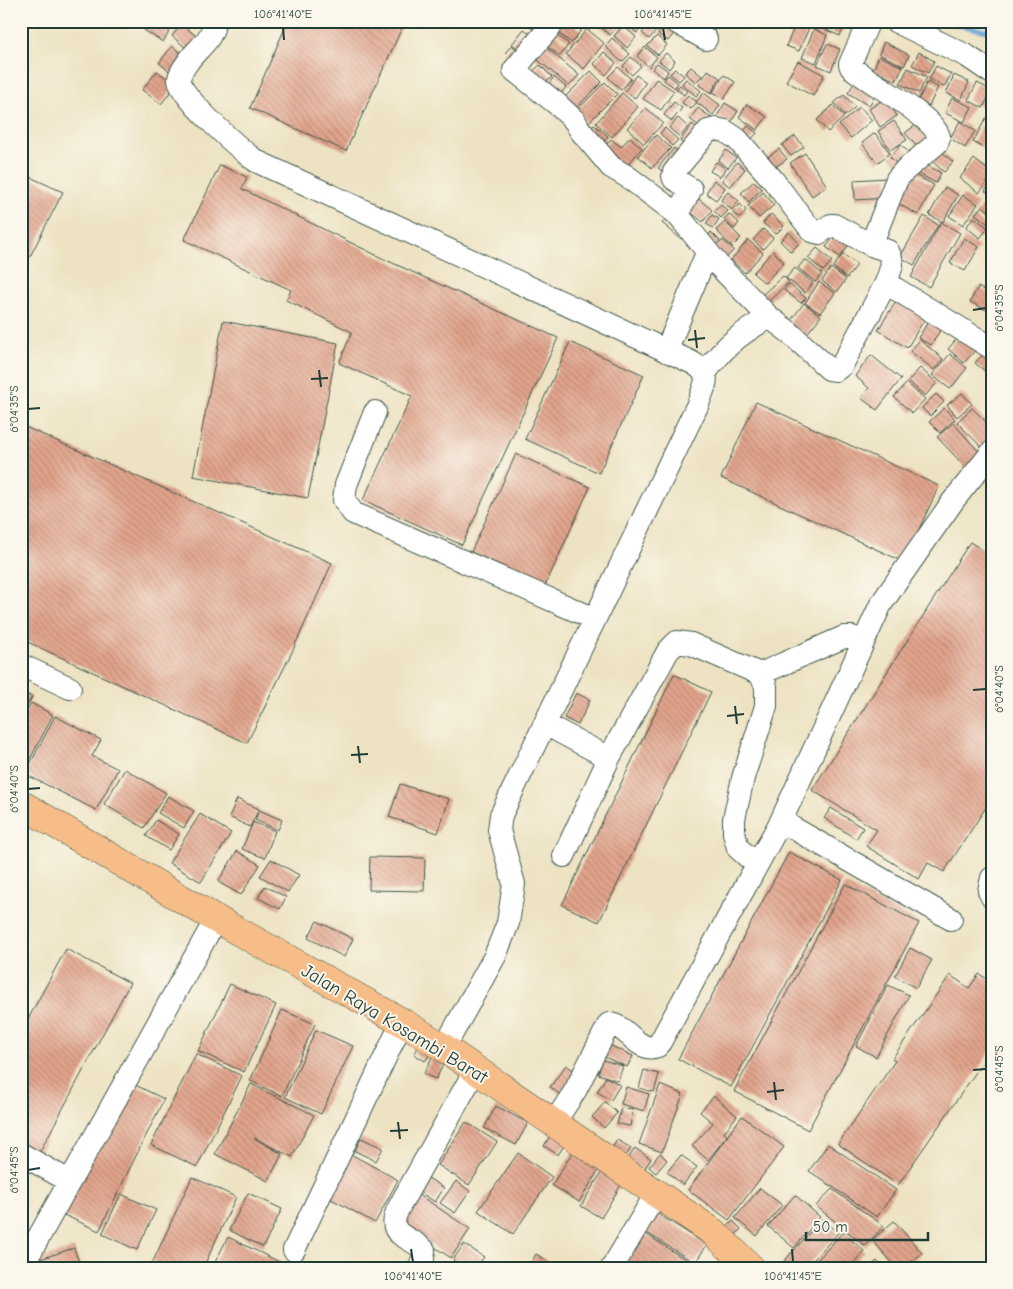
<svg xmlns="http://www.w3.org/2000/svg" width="1013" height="1289" viewBox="0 0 1013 1289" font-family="'Comic Neue',sans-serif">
	<defs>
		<pattern id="building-back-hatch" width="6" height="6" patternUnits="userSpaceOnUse" patternTransform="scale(1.25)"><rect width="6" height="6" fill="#e2a48c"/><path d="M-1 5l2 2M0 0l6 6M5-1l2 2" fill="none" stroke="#b78773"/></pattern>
	</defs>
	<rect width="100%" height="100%" fill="#fbf7ec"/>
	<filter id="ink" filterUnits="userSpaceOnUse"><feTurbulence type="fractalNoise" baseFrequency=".02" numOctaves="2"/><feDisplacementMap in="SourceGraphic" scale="10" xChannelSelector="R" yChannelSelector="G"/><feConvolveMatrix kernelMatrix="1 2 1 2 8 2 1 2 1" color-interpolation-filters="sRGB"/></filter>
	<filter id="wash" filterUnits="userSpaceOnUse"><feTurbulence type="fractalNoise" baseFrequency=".0096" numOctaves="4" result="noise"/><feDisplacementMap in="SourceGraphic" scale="20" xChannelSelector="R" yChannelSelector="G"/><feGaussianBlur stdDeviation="1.12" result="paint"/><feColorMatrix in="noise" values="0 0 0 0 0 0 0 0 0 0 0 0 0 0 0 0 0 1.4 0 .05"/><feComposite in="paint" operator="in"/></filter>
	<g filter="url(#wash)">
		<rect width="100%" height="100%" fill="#ede3c3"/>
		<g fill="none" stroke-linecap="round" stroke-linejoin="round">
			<path stroke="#62a1d4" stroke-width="5" d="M939 21 992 32"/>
		</g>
		<g id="blocks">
			<path fill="url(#building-back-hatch)" d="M26 21H43V24L26 23Z
				M150 21H176L163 42 144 30Z
				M288 21H405L346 151 250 108Z
				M529 21H554L541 36 527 24Z
				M558 21H570L581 30 572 43 552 29Z
				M597 21H610L617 27 610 35 595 23Z
				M624 21H647L637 33Z
				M653 21H656L661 26 649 39 642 33Z
				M797 21H807L811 23 799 51 786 46Z
				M819 21H840L845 24 840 36 817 26Z
				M666 23 676 31 668 41 658 34Z
				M182 24 203 42 193 54 172 36Z
				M623 26 636 37 627 48 614 36Z
				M524 29 537 39 526 54 512 44Z
				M587 29 604 43 584 69 566 54Z
				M814 29 827 35 816 63 802 58Z
				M551 31 569 44 560 56 542 43Z
				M657 36 667 45 658 55 647 46Z
				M612 38 630 54 622 62 605 46Z
				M884 42 909 55 904 66 879 54Z
				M542 44 579 75 569 86 532 55Z
				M827 44 840 49 831 71 817 65Z
				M512 45 523 56 516 64 505 53Z
				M172 46 186 57 173 74 159 63Z
				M645 47 657 57 649 67 637 56Z
				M604 52 616 63 606 75 594 64Z
				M919 52 934 61 928 73 912 65Z
				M666 53 675 61 669 69 659 61Z
				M879 56 903 67 896 81 873 70Z
				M631 57 641 66 632 75 623 66Z
				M798 61 824 75 813 96 786 81Z
				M657 63 668 71 664 78 652 69Z
				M540 65 552 77 542 86 530 74Z
				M936 66 951 74 944 87 929 79Z
				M618 67 631 79 621 90 608 77Z
				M691 67 702 76 696 82 685 73Z
				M908 68 927 77 919 93 900 84Z
				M675 69 684 76 679 81 670 74Z
				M708 70 720 78 711 93 699 85Z
				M157 71 176 85 161 104 142 90Z
				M591 71 602 82 576 108 565 97Z
				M636 75 646 82 635 98 625 91Z
				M668 75 678 83 675 88 664 80Z
				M724 75 735 82 724 99 713 92Z
				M954 75 969 82 961 100 946 93Z
				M554 77 566 87 559 96 547 86Z
				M656 79 674 91 661 110 643 99Z
				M686 79 701 91 696 96 682 84Z
				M605 82 617 94 588 123 576 111Z
				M927 82 938 87 929 106 918 101Z
				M854 83 875 95 869 106 848 93Z
				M977 83 992 90 983 108 968 100Z
				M680 85 687 91 684 95 676 89Z
				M622 93 638 107 612 137 596 123Z
				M704 93 720 105 713 115 696 102Z
				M688 95 697 102 691 109 682 103Z
				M844 95 855 107 845 116 834 103Z
				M886 98 897 116 880 127 869 109Z
				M952 98 972 107 964 122 945 113Z
				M674 102 682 108 672 121 664 115Z
				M725 103 738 111 730 124 717 116Z
				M747 104 767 117 757 130 739 117Z
				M833 105 844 117 828 132 817 120Z
				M860 107 872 120 851 138 839 125Z
				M646 108 663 123 644 144 627 128Z
				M698 108 713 119 705 131 690 119Z
				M678 118 688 127 680 137 669 128Z
				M986 118 992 121V135L985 132 992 136V153L973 142Z
				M894 121 907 140 890 150 878 131Z
				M960 121 975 131 965 148 950 138Z
				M692 124 703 132 691 149 680 141Z
				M917 124 930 140 919 149 905 133Z
				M594 125 608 136 599 147 585 135Z
				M748 126 757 133 749 142 741 135Z
				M665 128 678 140 672 146 660 133Z
				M875 133 890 153 877 163 862 143Z
				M656 135 671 148 652 168 638 156Z
				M795 136 804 147 791 156 782 145Z
				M630 137 642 148 626 167 600 153 611 139 621 147Z
				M901 145 914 157 903 169 890 157Z
				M674 148 683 156 667 175 658 168Z
				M779 149 787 159 772 169 765 159Z
				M726 150 736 158 728 168 718 161Z
				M940 150 953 162 944 172 931 160Z
				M805 153 827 186 812 196 790 163Z
				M992 157V167L987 164Z
				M974 159 992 173V176L979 193 960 178Z
				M716 162 726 169 720 177 710 171Z
				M737 162 745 169 730 187 722 180Z
				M923 163 941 173 936 183 917 173Z
				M220 165 247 177 242 189 386 260 558 338 462 545 363 500 412 396 339 363 352 332 286 300 291 290 184 240Z
				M21 173 63 192 21 274Z
				M913 174 934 185 918 215 897 203Z
				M887 178 888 198 855 200 854 180Z
				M714 180 725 188 716 200 706 193Z
				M754 181 762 189 749 202 741 193Z
				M992 181V195L985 191Z
				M945 187 958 195 943 222 929 215Z
				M728 192 739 201 732 210 721 200Z
				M763 192 774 205 759 218 748 206Z
				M694 195 712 210 703 222 684 207Z
				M963 195 978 204 963 225 949 216Z
				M740 204 746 210 740 218 733 213Z
				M721 205 728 211 721 218 714 211Z
				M982 206 992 214 991 226 975 214Z
				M729 214 739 223 734 229 724 219Z
				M771 214 784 226 776 234 763 223Z
				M712 215 719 219 713 228 706 224Z
				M668 216 687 232 681 239 662 223Z
				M924 216 938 225 914 265 900 257Z
				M974 217 988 228 980 238 966 227Z
				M725 222 741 238 732 247 716 230Z
				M941 222 960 233 929 287 911 277Z
				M763 229 773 238 763 249 753 240Z
				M711 232 720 241 711 247 705 241Z
				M789 232 799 243 791 252 780 241Z
				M836 234 850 243 840 257 826 247Z
				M964 238 979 247 965 271 950 263Z
				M723 240 734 250 723 261 712 251Z
				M748 240 763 253 745 273 731 260Z
				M817 248 832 261 823 271 808 258Z
				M773 251 784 262 765 283 753 273Z
				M843 254 857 265 847 278 833 267Z
				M805 259 822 274 815 282 798 268Z
				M795 268 813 283 805 293 786 278Z
				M831 268 846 279 837 292 822 281Z
				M783 276 789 282 768 302 762 295Z
				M819 282 835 293 820 313 805 303Z
				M789 284 806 298 801 303 784 290Z
				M978 287 992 294V308L990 312 970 302Z
				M898 298 927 315 907 348 878 330Z
				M804 303 821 316 806 335 789 323Z
				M933 314 946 321 931 345 918 338Z
				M223 321 338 343 308 498 193 476Z
				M961 334 977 348 964 363 948 349Z
				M920 340 943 359 934 370 910 351Z
				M570 342 644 375 599 473 525 439Z
				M984 353 992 359V377L975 363Z
				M950 354 967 368 950 389 932 375Z
				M871 355 901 379 877 410 861 398 869 388 855 376Z
				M920 368 937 383 925 396 908 381Z
				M907 383 925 399 912 413 894 397Z
				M962 393 972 404 957 417 947 405Z
				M936 394 944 402 930 416 922 408Z
				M756 402 939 486 904 562 721 478Z
				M944 408 955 419 940 433 929 422Z
				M972 408 992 428V445L985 451 957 422Z
				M953 423 984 457 969 471 937 437Z
				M21 425 332 563 292 652 247 743 21 639Z
				M516 454 590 487 545 586 471 552Z
				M970 542 992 556V798L944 872 928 863 919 879 866 846 877 830 812 790Z
				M674 674 711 692 599 922 562 905Z
				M21 691 32 697 21 717Z
				M576 693 590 700 578 725 564 718Z
				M31 703 53 715 27 765 21 761V721Z
				M55 716 101 740 92 756 118 769 96 810 25 774Z
				M125 769 166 793 144 828 104 804Z
				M400 784 449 799 438 833 389 817Z
				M168 796 194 811 184 828 158 813Z
				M237 799 259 809 250 827 229 817Z
				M831 808 863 828 856 839 824 818Z
				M259 810 282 820 278 830 255 820Z
				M200 814 231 833 201 882 169 863Z
				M156 820 179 834 169 850 146 836Z
				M253 822 275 831 265 858 242 849Z
				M237 851 260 865 241 895 218 882Z
				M789 852 842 880 731 1087 678 1059Z
				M370 857 425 858 424 891 369 890Z
				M271 859 299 875 288 892 260 876Z
				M845 884 919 923 808 1130 734 1091Z
				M265 886 286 897 280 909 258 898Z
				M317 921 353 939 344 957 308 938Z
				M910 948 932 960 916 988 895 976Z
				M66 949 130 983 37 1157 21 1149V1032Z
				M979 974 992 982V1049L898 1185 838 1144 895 1061 892 1059 950 975 969 988Z
				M230 984 276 1005 244 1072 198 1051Z
				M888 985 909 995 876 1057 856 1046Z
				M282 1010 315 1024 282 1096 250 1081Z
				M316 1030 353 1046 321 1114 285 1097Z
				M605 1043 633 1056 627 1067 600 1055Z
				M419 1046 431 1053 425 1061 414 1054Z
				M196 1054 242 1076 197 1167 151 1145Z
				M433 1055 445 1061 436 1079 424 1074Z
				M603 1060 623 1066 618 1081 598 1074Z
				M566 1065 581 1075 565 1098 550 1087Z
				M644 1070 659 1074 654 1092 639 1088Z
				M606 1077 620 1085 611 1100 597 1092Z
				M127 1081 164 1099 99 1231 62 1214Z
				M251 1084 314 1115 292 1157 254 1138 282 1154 268 1181 215 1154Z
				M660 1085 683 1094 662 1152 639 1144Z
				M626 1087 649 1094 644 1111 621 1104Z
				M714 1096 737 1116 724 1132 727 1136 708 1160 692 1146 713 1123 700 1112Z
				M605 1102 617 1113 604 1128 592 1117Z
				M496 1106 528 1123 516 1145 484 1128Z
				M621 1108 633 1110 630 1126 617 1124Z
				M742 1116 784 1147 729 1220 688 1190Z
				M466 1122 497 1142 469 1185 438 1165Z
				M553 1131 568 1139 558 1155 544 1146Z
				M361 1138 383 1148 376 1161 355 1151Z
				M617 1140 631 1148 623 1162 609 1153Z
				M828 1144 896 1190 877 1217 809 1171Z
				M576 1147 603 1163 579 1202 552 1185Z
				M635 1148 651 1159 643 1171 627 1161Z
				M347 1152 398 1180 375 1223 324 1195Z
				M518 1153 552 1177 513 1234 478 1211Z
				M660 1153 667 1160 656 1173 649 1167Z
				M681 1155 697 1167 683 1185 667 1172Z
				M604 1168 624 1180 601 1218 581 1206Z
				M422 1174 444 1188 435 1202 413 1188Z
				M192 1177 236 1197 203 1268H150Z
				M456 1181 470 1191 455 1213 440 1203Z
				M760 1188 782 1205 757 1236 735 1218Z
				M832 1189 884 1226 865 1246 816 1206Z
				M248 1193 282 1209 263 1247 229 1230Z
				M121 1194 156 1210 137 1250 102 1234Z
				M419 1195 470 1229 451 1258 400 1224Z
				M795 1195 820 1217 794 1248 768 1226Z
				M655 1212 707 1245 695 1263 644 1231Z
				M822 1219 838 1233 806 1268H778Z
				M733 1221 741 1229 732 1239 723 1231Z
				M894 1221 922 1253 904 1268H897L872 1240Z
				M843 1232 864 1251 849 1268H810Z
				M646 1234 699 1268H623Z
				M228 1237 292 1268H212Z
				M464 1244 484 1257 476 1268H464L453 1260Z
				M74 1248 81 1268H37L34 1261Z
				M536 1254 559 1268H528Z
				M877 1261 883 1268H868Z
				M450 1262 459 1268H446Z"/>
		</g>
	</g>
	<g filter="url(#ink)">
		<use href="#blocks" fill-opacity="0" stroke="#3e5649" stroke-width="1"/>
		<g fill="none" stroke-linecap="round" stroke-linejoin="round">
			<defs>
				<path id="minor" d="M214 21C214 38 199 47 190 59 186 65 179 73 179 80 180 97 241 150 256 161L691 362C714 375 705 383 698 404L501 815 499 830 514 884 508 923 495 956 444 1048
					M555 21 514 70 557 104 575 121 580 130 611 167 628 177 677 214 720 267 769 317 789 332 829 369 836 370 842 365 886 283 892 265 891 258 888 251 871 245 834 225H831L819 233 812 231 773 180 737 139 725 131 716 129 708 131 674 172 673 176 674 179 691 189 677 214
					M674 21 706 39
					M869 21 850 64 851 67C869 83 934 116 939 137L937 143 905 170 897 179 871 245
					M895 21 967 56 992 73
					M886 283 992 348
					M666 351 707 253
					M705 373C724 347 737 336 764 320
					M375 412 346 485 344 500 353 513 595 619
					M21 665 70 688
					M760 674 844 637H852L863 642
					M545 724 609 758 668 651 677 642 691 644 760 674 766 686V706L743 778 734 819V833L738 848 757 865
					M781 821 951 919
					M564 856 609 758
					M992 878 989 891 992 897
					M554 1123 575 1091 609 1024C628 1025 637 1054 658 1046L781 821 881 604 953 501 992 452
					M21 1154 69 1181
					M294 1250 402 1022
					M26 1268 25 1262 36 1242 216 919
					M419 1268 423 1259 424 1250C408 1234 384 1237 399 1207L469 1081 477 1070
					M612 1268 657 1192"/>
				<path id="major" d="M21 804 216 919 402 1022 444 1048 713 1232 751 1268"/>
			</defs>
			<use href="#minor" stroke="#3e5649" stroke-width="24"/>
			<use href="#major" stroke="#3e5649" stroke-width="29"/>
			<use href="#minor" stroke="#fff" stroke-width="22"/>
			<use href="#major" stroke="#f7bd88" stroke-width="28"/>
		</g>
	</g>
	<path fill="none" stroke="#1f3d34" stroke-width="2" d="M283 28 284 40M663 28 665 40M973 310 986 308M695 330 697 348M688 340 705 338M319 370 321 387M311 379 328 378M28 409 40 408M973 690 986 689M735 706 737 724M727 716 744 714M358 746 360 763M351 755 368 754M28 789 40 788M973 1070 986 1069M774 1082 776 1100M767 1092 784 1090M398 1122 400 1139M390 1131 408 1130M28 1170 40 1168M411 1249 413 1262M792 1249 793 1262"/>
	<g text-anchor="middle" stroke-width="4" stroke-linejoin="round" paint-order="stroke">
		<g font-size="19" fill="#1f3d34" stroke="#fbf7ec">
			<text transform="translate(395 1023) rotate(31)" y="7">Jalan Raya Kosambi Barat</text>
		</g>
	</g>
	<rect width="1013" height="1289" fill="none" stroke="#fbf7ec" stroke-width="55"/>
	<path d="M806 1232v8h122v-8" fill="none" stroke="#1f3d34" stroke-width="2.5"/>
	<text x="813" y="1232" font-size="15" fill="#1f3d34" stroke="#fbf7ec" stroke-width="4" paint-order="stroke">50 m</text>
	<rect x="28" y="28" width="958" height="1234" fill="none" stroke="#1f3d34" stroke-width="2"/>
	<g font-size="12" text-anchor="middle" fill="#1f3d34">
		<text x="283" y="18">106°41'40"E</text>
		<text x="663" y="18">106°41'45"E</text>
		<text transform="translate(999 308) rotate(-90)" y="4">6°04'35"S</text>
		<text transform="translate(14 409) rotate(-90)" y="4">6°04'35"S</text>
		<text transform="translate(999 689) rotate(-90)" y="4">6°04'40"S</text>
		<text transform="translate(14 789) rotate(-90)" y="4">6°04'40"S</text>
		<text transform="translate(999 1069) rotate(-90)" y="4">6°04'45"S</text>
		<text transform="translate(14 1170) rotate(-90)" y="4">6°04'45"S</text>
		<text x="413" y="1280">106°41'40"E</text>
		<text x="793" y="1280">106°41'45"E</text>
	</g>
</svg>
